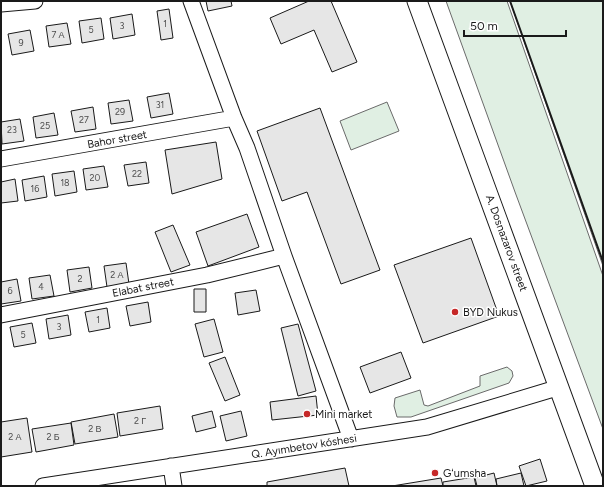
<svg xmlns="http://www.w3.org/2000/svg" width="604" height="487" viewBox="0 0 604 487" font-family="Figtree,sans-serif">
	<rect width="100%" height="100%" fill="#fff"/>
	<path fill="#e0efe3" stroke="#6a6a6a" d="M446 1H507L603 276V429L515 192Z
		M510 1H603V266Z
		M387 102 399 131 351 150 340 121Z
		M507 367 512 371 513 376 509 383 411 417H397L394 406 395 398 420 390 424 405 428 406 480 386V376Z"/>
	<path fill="#e6e6e6" stroke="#1a1a1a" d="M206 1H231L232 6 208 11Z
		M309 1H331L357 62 332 72 314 30 281 44 270 18Z
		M169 9 173 38 161 40 157 11Z
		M132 14 135 35 113 39 110 18Z
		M101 18 104 39 82 43 79 21Z
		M67 23 71 44 49 47 46 26Z
		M30 30 34 51 12 55 8 34Z
		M169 93 173 114 151 118 147 97Z
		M129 100 133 121 111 124 108 103Z
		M93 107 96 129 75 132 71 111Z
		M320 108 380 270 341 284 307 192 282 201 257 131Z
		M54 113 58 135 36 138 33 117Z
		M20 119 24 141 2 144 1 122Z
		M216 142 222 179 172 194 165 150Z
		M146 162 149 183 128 186 124 165Z
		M104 166 108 187 86 190 83 169Z
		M74 171 77 192 55 196 52 174Z
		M44 176 47 197 25 201 22 180Z
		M15 179 18 201 1 203V182Z
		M247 214 259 247 208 266 196 232Z
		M173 225 190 265 171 272 155 232Z
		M471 238 499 316 423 343 394 265Z
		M126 263 129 284 107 287 104 266Z
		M89 267 92 288 70 292 67 270Z
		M50 275 54 296 32 299 29 278Z
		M17 279 21 301 1 304V282Z
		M194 289H206V312H194Z
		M256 290 260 311 238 315 235 293Z
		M148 302 151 322 130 326 126 306Z
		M107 308 110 328 89 332 85 312Z
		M68 315 71 335 49 339 46 319Z
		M214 319 223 352 204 357 195 324Z
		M32 323 36 343 14 347 10 327Z
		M298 324 316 391 298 396 281 328Z
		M401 352 411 378 370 393 360 367Z
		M225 357 240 395 225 401 209 363Z
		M316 396 318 415 272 420 270 402Z
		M160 406 163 429 120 436 117 413Z
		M212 411 216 427 196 432 192 416Z
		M241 411 247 436 226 441 220 416Z
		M114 414 118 437 75 444 71 422Z
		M27 418 32 452 1 457V422Z
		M71 423 74 445 36 452 32 429Z
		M540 459 547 481 526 486 519 466Z
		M345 468 349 486H267V482Z
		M494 473 497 486H477L475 478Z
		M521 473 524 486H497L496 479Z
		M474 477 476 486H443V482Z
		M441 478 443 486H392Z"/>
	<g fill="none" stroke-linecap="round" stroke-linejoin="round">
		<defs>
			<path id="minor" d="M191 1 234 118 247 148 284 256 351 439
				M1 4 35 1
				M1 159 234 118
				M1 315 207 275 284 256
				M171 466 174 486
				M43 486 427 427 560 387"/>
			<path id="major" d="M417 1 595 486"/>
		</defs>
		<use href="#minor" stroke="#1a1a1a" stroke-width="17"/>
		<use href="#major" stroke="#1a1a1a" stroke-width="21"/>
		<use href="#minor" stroke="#fff" stroke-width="15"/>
		<use href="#major" stroke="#fff" stroke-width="19"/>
		<path stroke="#1a1a1a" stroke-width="2" d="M510 1 603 262"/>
	</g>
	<g fill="#c62828" stroke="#fff" stroke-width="1.5">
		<circle cx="455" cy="312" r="4"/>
		<circle cx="307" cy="414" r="4"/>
		<circle cx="435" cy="473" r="4"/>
	</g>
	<g text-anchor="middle" stroke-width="3" stroke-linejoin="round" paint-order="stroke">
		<g font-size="9" fill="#4d4d4d">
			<text x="165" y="27">1</text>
			<text x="122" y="29">3</text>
			<text x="91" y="33">5</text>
			<text x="58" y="38">7 А</text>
			<text x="21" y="46">9</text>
			<text x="160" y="108">31</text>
			<text x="120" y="115">29</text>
			<text x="84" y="123">27</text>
			<text x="45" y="129">25</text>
			<text x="12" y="133">23</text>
			<text x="137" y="177">22</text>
			<text x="95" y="181">20</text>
			<text x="65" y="186">18</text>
			<text x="35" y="192">16</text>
			<text x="117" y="278">2 А</text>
			<text x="80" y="282">2</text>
			<text x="41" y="290">4</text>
			<text x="10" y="294">6</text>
			<text x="98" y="323">1</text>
			<text x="59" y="330">3</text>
			<text x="23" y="338">5</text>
			<text x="140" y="424">2 Г</text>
			<text x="95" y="432">2 В</text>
			<text x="15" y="440">2 А</text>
			<text x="53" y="440">2 Б</text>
		</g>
		<g font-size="11" fill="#1a1a1a" stroke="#fff">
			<text transform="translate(117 139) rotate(-10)" y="4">Bahor street</text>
			<text transform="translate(507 243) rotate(70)" y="4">A. Dosnazarov street</text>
			<text transform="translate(143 287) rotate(-11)" y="4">Elabat street</text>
			<text transform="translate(304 446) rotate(-9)" y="4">Q. Ayımbetov kóshesi</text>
		</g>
		<g font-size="11" fill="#1a1a1a" stroke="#fff" text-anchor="start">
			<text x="463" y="316">BYD Nukus</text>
			<text x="315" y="418">Mini market</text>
			<text x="443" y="477">Gʻumsha</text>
		</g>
	</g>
	<rect width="604" height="487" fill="none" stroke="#1a1a1a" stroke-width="4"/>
	<path d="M464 30v6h102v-6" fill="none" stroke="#1a1a1a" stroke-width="2"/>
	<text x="470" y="30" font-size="12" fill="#1a1a1a" stroke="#ffffff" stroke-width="3" paint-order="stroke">50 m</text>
</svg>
